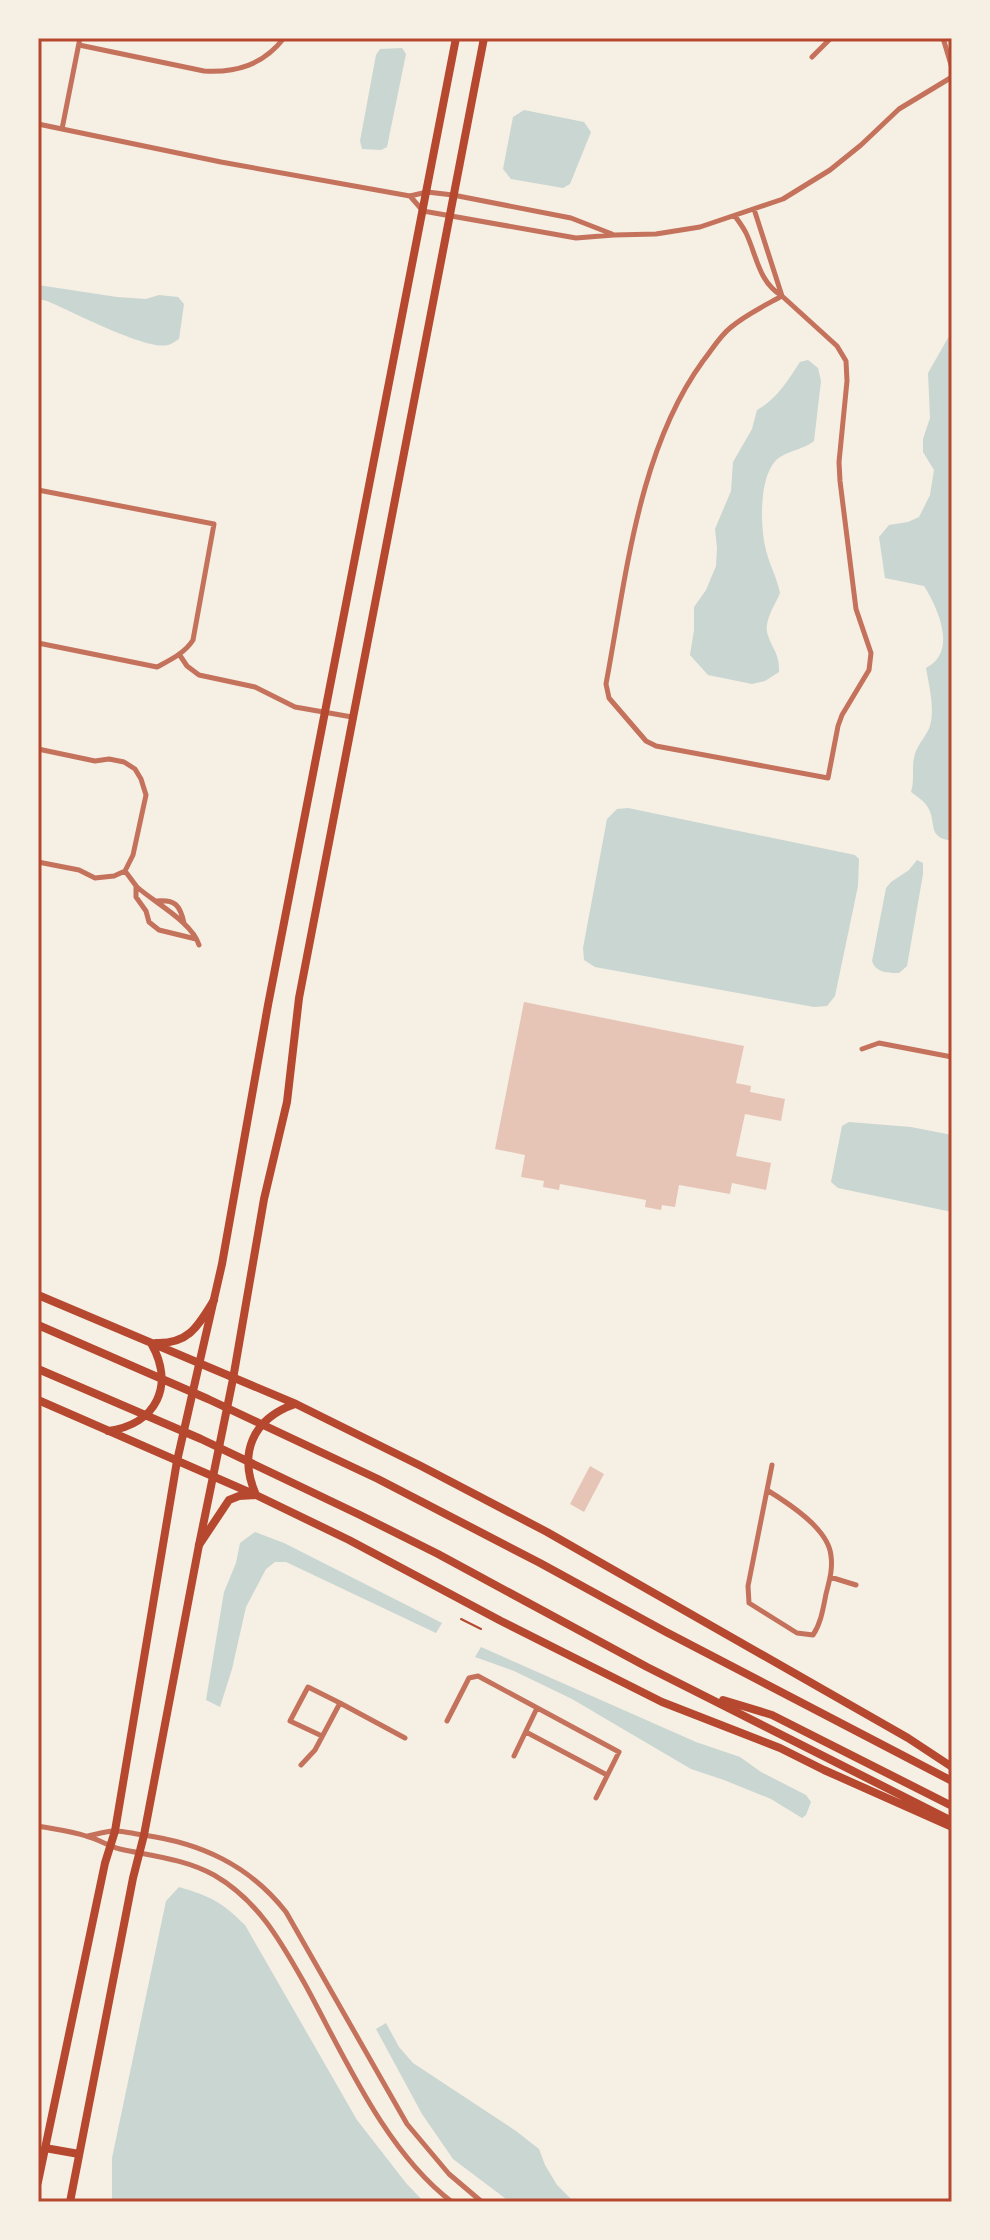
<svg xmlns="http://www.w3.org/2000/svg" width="990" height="2240" viewBox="0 0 990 2240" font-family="Karla,sans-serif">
	<rect width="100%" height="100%" fill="#f6efe4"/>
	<path fill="#c9d6d2" d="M402 48 406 54 387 147 381 150 362 149 360 141 376 55 380 49Z
		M524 110 584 122 591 132 570 184 563 188 511 179 503 169 513 117Z
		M38 285 117 297 146 299 159 295 178 297 184 304 179 339C175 341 172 344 168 345 147 351 69 310 47 301L38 299Z
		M952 331V841C925 837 938 822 927 806 923 800 916 796 911 792 915 779 911 766 915 754 918 744 927 735 930 726 935 708 929 686 926 668 958 652 938 608 924 586L885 578 879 537 889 525 908 522 919 517 930 495 934 470 923 452V439L930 418 928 373Z
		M808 360 818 368 821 381 814 441C804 449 791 450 780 457 759 471 760 523 765 546 768 562 777 577 780 593 775 605 765 619 767 632 771 648 780 653 779 672L765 681 752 684 708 675 690 655 694 630V607L706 590 716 566 717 548 715 529 731 491 733 462 752 429 757 410C777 399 788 380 800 362Z
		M628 808 855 855 859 859 858 886 835 996 827 1006 814 1007 595 967 584 960 583 948 607 819 617 809Z
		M917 860 923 863V874L907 966 899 973C888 973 876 973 872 961L886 888 891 882 909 870Z
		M849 1122 911 1127 952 1135V1212L838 1188 831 1182 842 1126Z
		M255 1532 284 1543 442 1623 436 1633 286 1562H275L266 1569 246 1607 232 1669 220 1707 206 1700 224 1592 236 1563 240 1543Z
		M481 1647 696 1742 740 1757 761 1772 806 1795 811 1802 806 1815 802 1818 771 1799 724 1780 691 1769 572 1699 514 1671 475 1657Z
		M179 1887C210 1896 222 1902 245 1925L357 2120 406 2183 424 2202H112V2158L166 1901Z
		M386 2023 399 2047 413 2063 516 2131 539 2149 545 2165 557 2185 574 2202H510L453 2159 422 2114 376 2029Z"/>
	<path fill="#e6c5b7" d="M524 1002 744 1046 736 1083 751 1086 750 1092 785 1099 781 1121 745 1114 736 1156 771 1163 766 1190 732 1183 730 1194 679 1185 675 1207 662 1205 661 1210 645 1207 646 1200 560 1184 559 1190 543 1187 544 1181 521 1177 525 1155 495 1149Z
		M590 1466 604 1474 584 1512 570 1504Z"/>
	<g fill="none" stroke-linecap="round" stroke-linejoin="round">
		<path stroke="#b5482f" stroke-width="2" d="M461 1619 481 1629"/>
		<path stroke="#c5725c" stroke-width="5" d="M943 38 952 68
			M79 45 204 71C236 73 263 65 284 38
			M812 57 831 38
			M38 124 221 162 410 196 427 192 453 195 571 218 612 234
			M62 129 80 38
			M410 196 423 211 576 238 614 235 656 234 700 227 783 199 830 170 861 145 899 109 952 77
			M735 216C739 222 743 227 746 233 757 256 758 281 782 296L754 209
			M782 296 837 346 846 361 847 381 839 462 840 481 856 609 871 653 869 670 842 715 838 726 828 778 656 746 646 741 609 698 606 684C626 578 638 450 703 361 712 350 719 337 730 328 745 315 764 306 782 296Z
			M38 490 214 524 193 640C185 653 170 660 157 667L38 643
			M179 654 187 666 199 675 255 687 295 707 352 717
			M38 749 95 761 109 759 124 762 135 769 141 779 146 795 133 855 125 871 114 876 95 878 79 870 38 862
			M125 871C129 876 133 882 137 887 155 903 192 922 199 945
			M136 887V897L146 911 149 922 159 930 196 939
			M156 901C175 899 180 905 184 923
			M862 1049 879 1043 952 1057
			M767 1490C788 1503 829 1529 831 1556 833 1569 829 1582 826 1594 823 1609 821 1623 813 1635L797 1633 749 1603 748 1586 772 1465
			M830 1577 856 1585
			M447 1721 469 1678 478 1676 619 1752 596 1798
			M526 1732 607 1775
			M322 1736 290 1721 308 1687 340 1703
			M514 1756 537 1708
			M301 1765 315 1750 340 1703 405 1738
			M38 1826C54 1829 71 1831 86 1836 98 1839 108 1846 120 1849 152 1856 185 1859 214 1875 259 1901 281 1942 306 1986 345 2058 386 2152 452 2202
			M88 1836C96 1834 104 1832 112 1831 122 1830 133 1834 143 1835 201 1843 249 1865 286 1912L407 2124 449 2174 482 2202"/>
		<path stroke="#b5482f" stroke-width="8" d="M45 2148 79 2154
			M38 2182 105 1863 115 1831 177 1461 222 1264 268 1005 456 38
			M70 2202 133 1878 144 1835 199 1545 233 1379 264 1199 287 1102 299 998 484 38"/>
		<path stroke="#b5482f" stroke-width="8" d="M38 1295 296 1404 421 1466 547 1532 908 1738 952 1767
			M38 1325 208 1399 378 1479 540 1563 666 1632 952 1781
			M156 1343C189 1344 198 1326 214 1300
			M38 1369 201 1439 360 1515 438 1554 647 1667 952 1821
			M38 1400 256 1495 349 1540 501 1621 662 1702 780 1748 824 1770 950 1826
			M108 1431C157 1424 175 1385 151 1343
			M199 1545 229 1500 239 1496 256 1495C238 1454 252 1419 295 1404
			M723 1700 772 1715 952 1806"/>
	</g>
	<rect width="990" height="2240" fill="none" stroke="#f6efe4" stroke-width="80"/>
	<rect x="40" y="40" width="910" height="2160" fill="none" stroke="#b5482f" stroke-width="3"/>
</svg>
